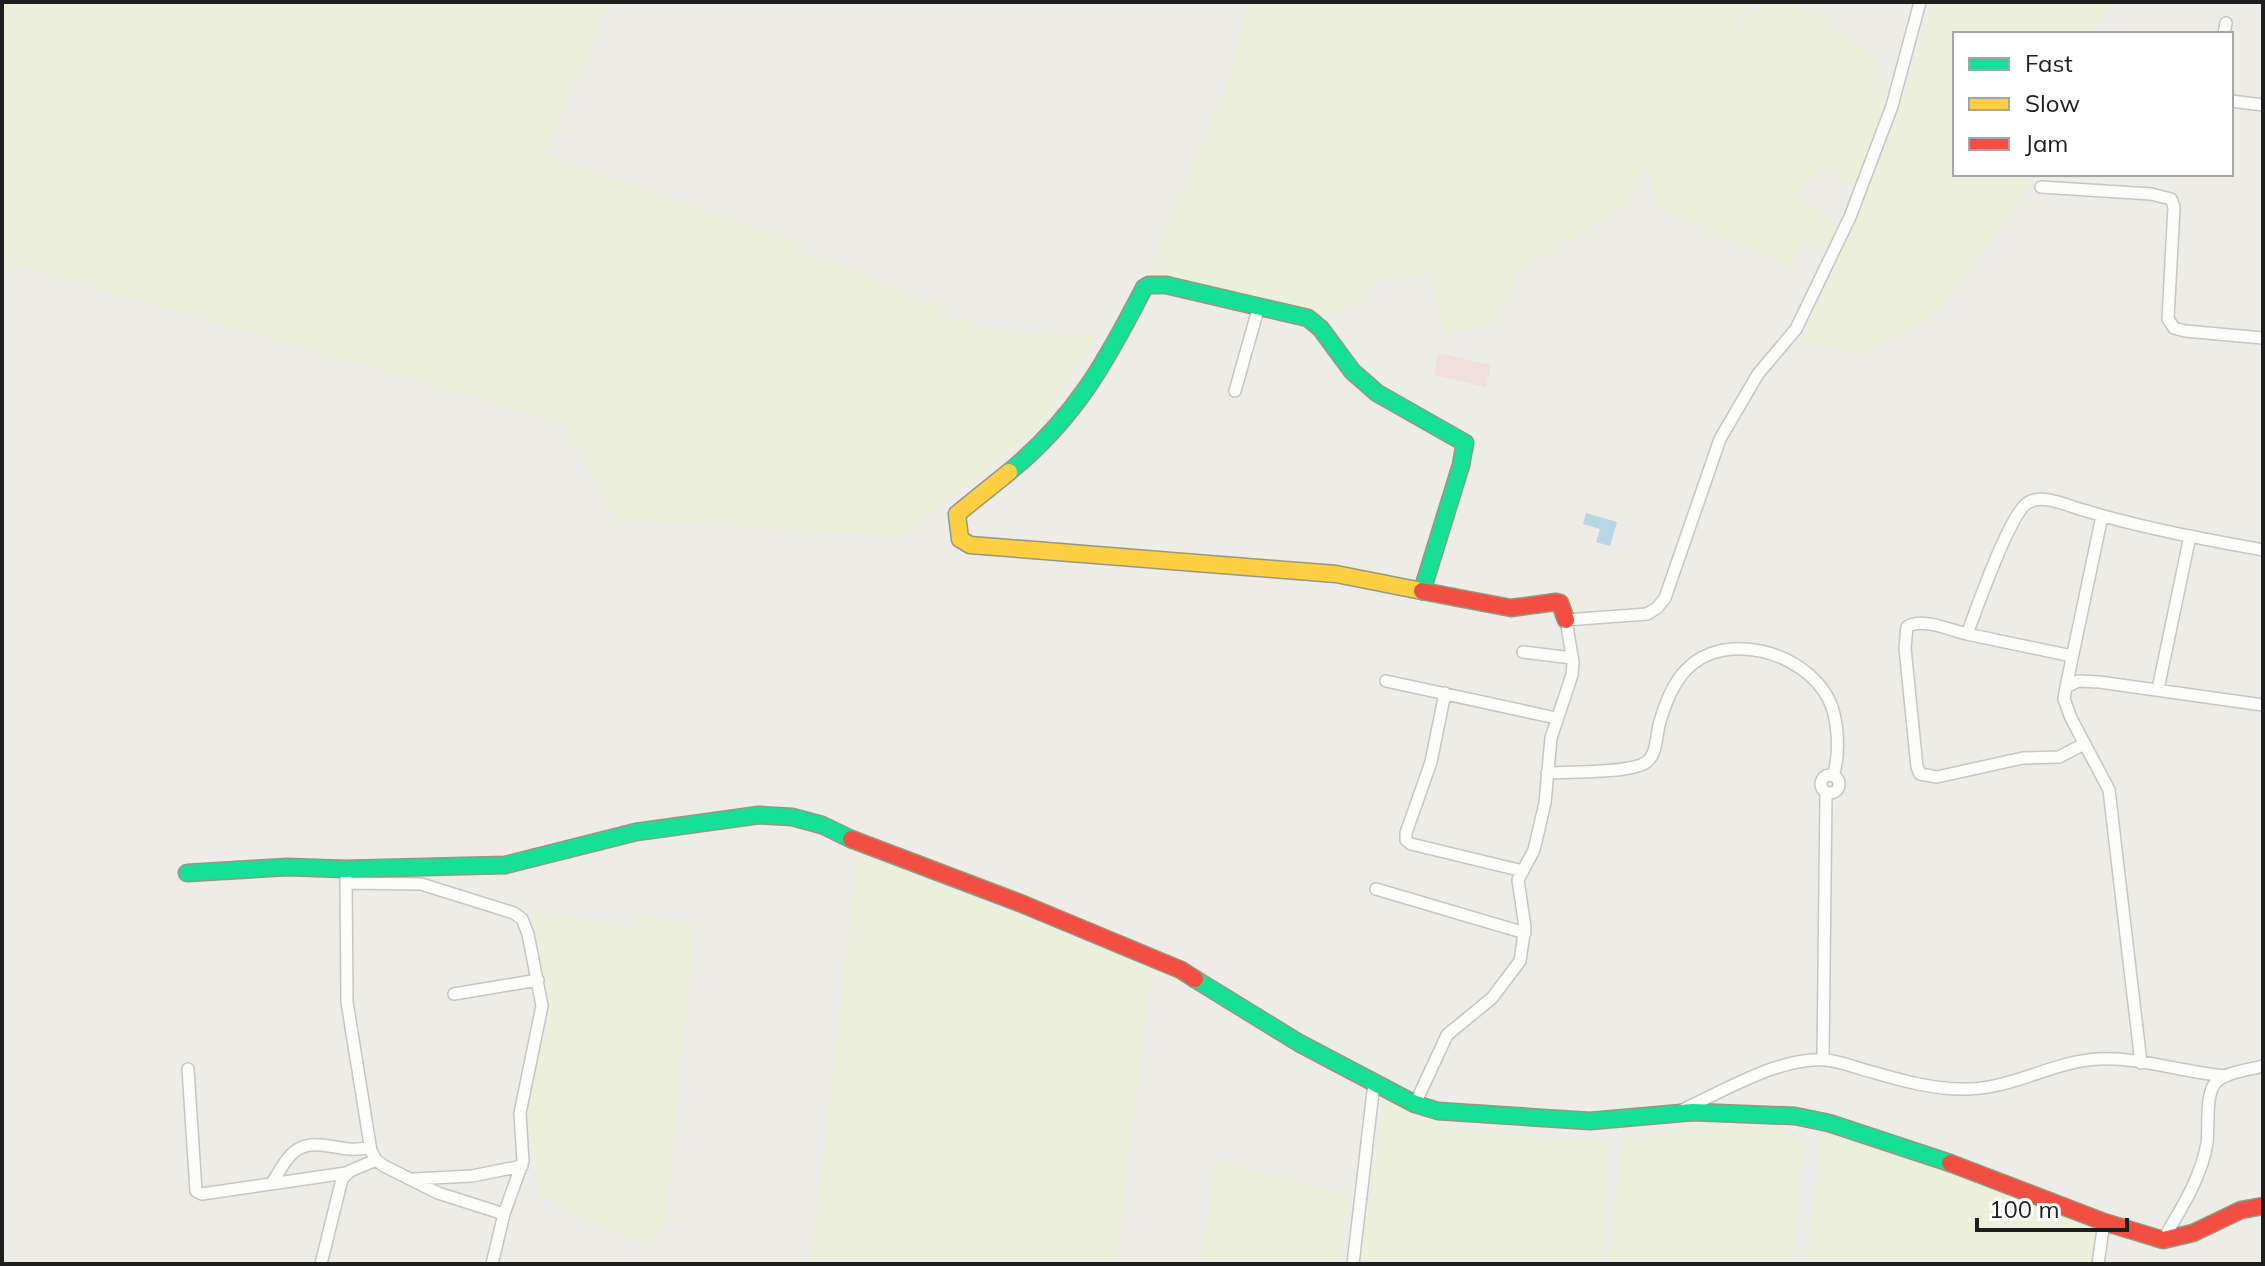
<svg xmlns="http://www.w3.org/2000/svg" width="2265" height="1266" viewBox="0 0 2265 1266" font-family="Mulish,sans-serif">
	<rect width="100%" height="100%" fill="#edece7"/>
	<path fill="#f0dfdb" d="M1438 353 1491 365 1486 387 1434 375Z"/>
	<path fill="#ecefd9" d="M2 2H611L544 154 784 239 980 328 1095 337 1041 425 902 536 615 520 563 423 2 261Z
		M1250 2 1751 3 1727 39 1746 18 1768 2H1792L1822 19 1877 59 1873 73 1888 81 1879 122 1854 185 1818 167 1795 199 1839 227 1826 247 1803 240 1791 267 1656 207 1647 166 1622 208 1519 271 1498 322 1444 335 1430 274 1381 277 1358 303 1319 317 1263 314 1147 275 1232 70Z
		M1934 2H2115L2087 34H1955V174H2032L2022 197 1936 313 1860 356 1800 339 1885 151Z
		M858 854 1152 970 1116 1264H811Z
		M538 911 625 926 647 915 687 923 694 939 665 1227 658 1229 655 1248 605 1228 539 1196 537 1166 527 1140 525 1123 532 1079 550 1018 532 915Z
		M1384 1103 1440 1126 1509 1135 1608 1141 1602 1264H1359Z
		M1747 1124 1786 1129V1138L1805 1143 1791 1264H1607L1623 1138 1647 1137 1692 1127Z
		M1822 1135H1839L1866 1143 2097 1229 2093 1264H1806Z
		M1216 1160 1348 1195 1340 1264H1200Z"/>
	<path fill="#b7d7e4" d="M1586 513 1617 522 1610 546 1596 542 1600 529 1583 524Z"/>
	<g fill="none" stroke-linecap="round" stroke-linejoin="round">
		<defs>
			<path id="street" d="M2224 34 2226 23
				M2231 101 2263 105
				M2041 187 2151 194 2171 199 2174 207 2168 319 2174 328 2185 331 2263 338
				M1235 391 1259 306
				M1967 634 2072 656
				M1523 652 1572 658
				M1386 681 1556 718
				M2066 687 2102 516
				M2158 689 2190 536
				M1445 693 1431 762 1406 833V840L1411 844 1523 871
				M2084 744 2059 757 2023 758 1937 777 1920 774 1917 767 1905 648 1907 627C1922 617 1950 630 1967 634 1976 611 2010 511 2029 502 2045 494 2068 506 2083 510 2142 528 2203 539 2263 550
				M1547 773C1568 772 1629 773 1645 763 1657 756 1656 737 1659 725 1664 707 1673 683 1686 670 1724 629 1804 652 1828 698 1839 718 1840 755 1833 776
				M1821 784a9 9 0 1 1 18 0a9 9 0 1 1-18 0Z
				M346 877 347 1002 371 1151 376 1160 384 1166 438 1193 504 1214
				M346 883 421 884 514 913 522 919 528 934 542 1006 520 1113 523 1161 504 1214 492 1264
				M1376 889 1525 933
				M454 994 538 980
				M1823 1059 1826 792
				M2141 1063 2109 790 2071 718 2064 699 2066 687 2078 681 2099 682 2263 705
				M188 1069 196 1191 202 1194 346 1173
				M1415 1104 1447 1035 1492 998 1520 961 1525 927 1518 880 1534 850 1545 803 1551 738 1572 675 1573 662 1566 620 1647 614 1657 608 1665 598 1720 439 1758 374 1796 329 1850 217 1892 106 1920 2
				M1682 1110C1722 1092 1781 1056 1825 1060 1841 1061 1856 1068 1872 1072 1903 1081 1936 1090 1968 1089 2014 1088 2054 1061 2099 1059 2142 1057 2184 1073 2226 1076
				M413 1179 472 1176 522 1166
				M272 1183C278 1174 285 1159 294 1152 316 1134 343 1156 369 1147
				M2163 1240C2180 1210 2201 1179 2207 1143 2209 1128 2205 1093 2216 1082 2226 1072 2249 1070 2263 1066
				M321 1264 342 1179 350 1171 376 1160
				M1353 1264 1374 1083
				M2098 1264 2104 1222"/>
			<path id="fast" d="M1009 472C1075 418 1106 362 1144 288L1149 285H1166L1308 318 1321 329 1352 371 1377 393 1465 443 1461 465 1422 591
				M187 873 287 867 345 869 505 865 636 832 759 815 792 817 822 825 851 839
				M1195 979 1299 1043 1415 1104 1438 1111 1590 1121 1693 1112 1795 1116 1829 1123 1950 1163"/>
			<path id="slow" d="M1009 472 957 514 960 539 970 545 1336 574 1422 591"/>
			<path id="jam" d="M1422 591 1511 608 1556 602 1560 603 1566 620
				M851 839 1020 903 1181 970 1195 979
				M1950 1163 2104 1222 2163 1240 2193 1233 2241 1210 2263 1206"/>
		</defs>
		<use href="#street" stroke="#c5c5c3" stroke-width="14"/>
		<use href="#fast" stroke="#94987e" stroke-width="19"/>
		<use href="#slow" stroke="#94987e" stroke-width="19"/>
		<use href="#jam" stroke="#94987e" stroke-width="19"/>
		<use href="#street" stroke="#fcfcfb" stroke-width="11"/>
		<use href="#fast" stroke="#16e098" stroke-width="16"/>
		<use href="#slow" stroke="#ffcf43" stroke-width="16"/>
		<use href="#jam" stroke="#f24e42" stroke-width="16"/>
	</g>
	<rect width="2265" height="1266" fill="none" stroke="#1e1e1e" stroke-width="8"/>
	<rect x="1953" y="32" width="280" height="144" fill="#ffffff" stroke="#a5a5a5" stroke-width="2"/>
	<rect x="1969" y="58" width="40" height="12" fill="#16e098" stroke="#a5a5a5" stroke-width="2"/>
	<text x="2025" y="72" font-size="24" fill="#1e1e1e">Fast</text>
	<rect x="1969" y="98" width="40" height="12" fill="#ffcf43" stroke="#a5a5a5" stroke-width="2"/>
	<text x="2025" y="112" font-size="24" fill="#1e1e1e">Slow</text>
	<rect x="1969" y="138" width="40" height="12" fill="#f24e42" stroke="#a5a5a5" stroke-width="2"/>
	<text x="2025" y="152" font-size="24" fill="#1e1e1e">Jam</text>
	<path d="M1977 1218v12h150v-12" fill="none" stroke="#1e1e1e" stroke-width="4"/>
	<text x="1989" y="1218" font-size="24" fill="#1e1e1e" stroke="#ffffff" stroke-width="6" paint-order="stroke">100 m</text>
</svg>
